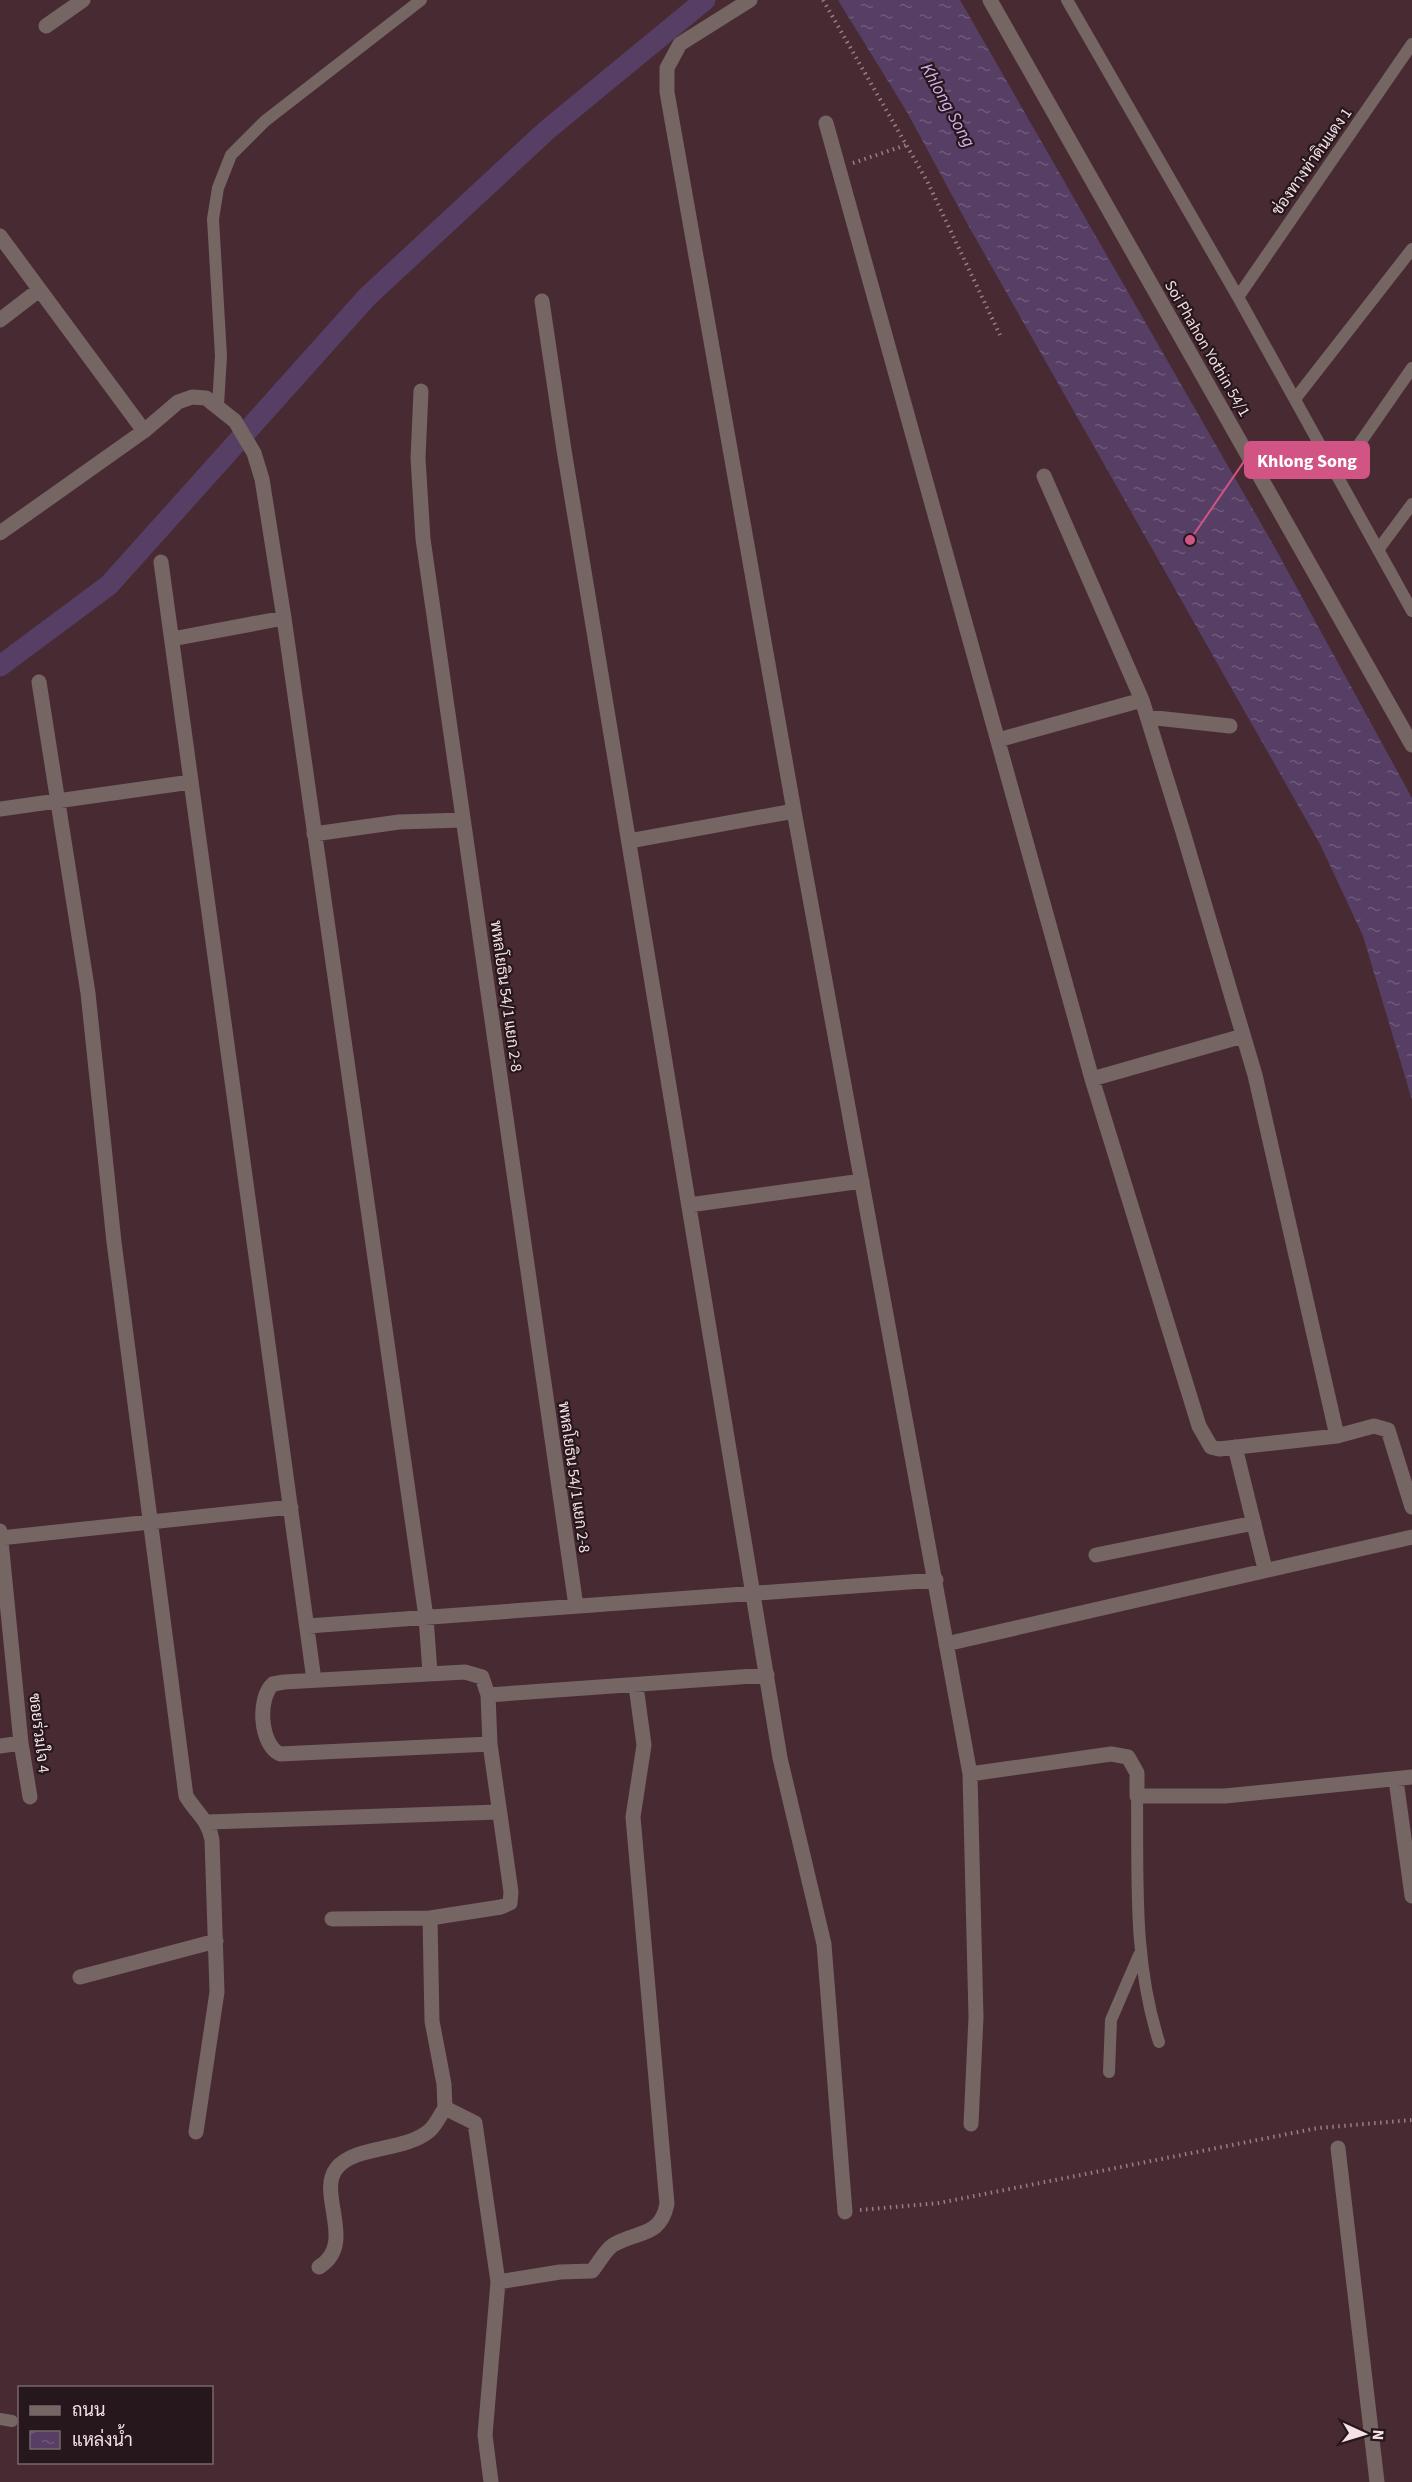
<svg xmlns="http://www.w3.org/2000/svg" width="1412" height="2482" viewBox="0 0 1412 2482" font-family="'Source Sans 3',Sarabun,sans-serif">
	<defs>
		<pattern id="water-ripples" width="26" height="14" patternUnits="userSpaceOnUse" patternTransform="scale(1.5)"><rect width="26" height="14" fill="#563e64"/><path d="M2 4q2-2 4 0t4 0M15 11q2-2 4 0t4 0" fill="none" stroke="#6f5a7a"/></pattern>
	</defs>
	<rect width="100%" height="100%" fill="#482a33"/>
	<path fill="url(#water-ripples)" d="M838 0H960L1274 546 1412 798V1100L1363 936 1320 844 968 225 907 112Z"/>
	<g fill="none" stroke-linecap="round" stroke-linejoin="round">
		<path stroke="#563e64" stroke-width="21" d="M0 666 109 585 367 297 547 130 705 0"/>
		<path stroke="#987e85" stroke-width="4" stroke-dasharray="1.5 4.5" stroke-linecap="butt" d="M823 0 927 181 1000 335
			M853 163 906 145
			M860 2210 939 2203 1318 2128 1412 2120"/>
		<path stroke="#756563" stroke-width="12" d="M1067 0 1238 297 1412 611
			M1238 297 1412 44
			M1295 399 1412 249
			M218 405 221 356 213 219 218 188 231 155 265 121 421 0
			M1337 476 1412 368
			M1378 550 1412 504
			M1137 1796C1138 1881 1133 1960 1159 2042
			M1109 2072 1111 2020 1139 1955
			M0 2419 12 2421"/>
		<path stroke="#756563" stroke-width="15" d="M750 0 680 44 667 68V92L794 811 970 1774 976 2017 971 2124
			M46 26 83 0
			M826 123 1092 1079 1199 1426 1211 1447 1219 1449 1337 1436 1374 1426 1388 1430 1412 1507
			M0 236 144 431
			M542 301 564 450 780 1758 824 1944 845 2212
			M0 320 39 290
			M421 391 418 458 423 539 576 1606
			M1044 476 1142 700 1183 832 1255 1075 1337 1436
			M0 533 144 431 178 402 192 397 206 398 235 421 254 453 262 479 284 618 426 1617 430 1673
			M161 562 314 1680
			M172 639 284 618
			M39 682 88 993 114 1242 186 1796C197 1814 208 1819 212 1840L217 1992 196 2132
			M1147 717 1230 726
			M998 740 1142 700
			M0 809 191 782
			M314 834 399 822 463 820
			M629 841 794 811
			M1092 1079 1243 1036
			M689 1205 862 1181
			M1235 1447 1265 1569
			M0 1531 21 1743 30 1797
			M0 1538 291 1507
			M1096 1555 1254 1523
			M308 1626 936 1580
			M946 1644 1412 1537
			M488 1695 767 1675
			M490 1744 280 1754C260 1745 257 1698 273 1684L284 1682 465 1672 482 1677 488 1695 490 1744 511 1892 510 1903 501 1907 430 1918 432 2021 444 2084 445 2108 475 2123 498 2282 485 2435 491 2482
			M0 1746 21 1743
			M970 1774 1111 1754 1128 1757 1137 1773V1796H1225L1412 1777
			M1396 1780 1412 1896
			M209 1822 498 1812
			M332 1919 430 1918
			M80 1977 216 1941
			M1338 2148 1377 2482
			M319 2267C357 2244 317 2194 336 2169 354 2145 404 2152 429 2131 436 2125 440 2115 445 2108
			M498 2282 560 2272 592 2271C599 2263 605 2250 613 2245 638 2230 660 2238 667 2204L633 1817 644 1745 636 1686"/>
		<path stroke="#756563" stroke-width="15" d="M990 0 1412 745"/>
	</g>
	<g text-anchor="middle" stroke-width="4.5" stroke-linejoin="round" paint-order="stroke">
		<g font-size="16" fill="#f5e0e5" stroke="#25171b">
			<text transform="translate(1311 161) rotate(-55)" y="6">ช่องทางท่าดินแดง 1</text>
			<text transform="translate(1208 348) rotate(60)" y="6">Soi Phahon Yothin 54/1</text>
			<text transform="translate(507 996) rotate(82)" y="6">พหลโยธิน 54/1 แยก 2-8</text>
			<text transform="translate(575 1477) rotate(82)" y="6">พหลโยธิน 54/1 แยก 2-8</text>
			<text transform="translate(40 1733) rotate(83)" y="6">ซอยร่วมใจ 4</text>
		</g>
		<g font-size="18" font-style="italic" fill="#d6adee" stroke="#25171b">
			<text transform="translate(948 105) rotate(61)" y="6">Khlong Song</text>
		</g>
	</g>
	<path fill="none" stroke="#d15484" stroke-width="2" d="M1190 540L1245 460"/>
	<circle fill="#d15484" stroke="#25171b" stroke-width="2" cx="1190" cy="540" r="6"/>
	<rect fill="#d15484" stroke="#d15484" stroke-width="2" x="1245" y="442" width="124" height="36" rx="6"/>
	<g font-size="18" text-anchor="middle" font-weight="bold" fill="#fff">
		<text x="1307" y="467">Khlong Song</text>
	</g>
	<rect x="18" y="2386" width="195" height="78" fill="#25171b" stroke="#78676c" stroke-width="1.5"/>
	<rect x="30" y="2406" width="30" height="9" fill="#756563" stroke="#78676c" stroke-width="1.5"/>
	<text x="72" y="2416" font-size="18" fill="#f5e0e5">ถนน</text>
	<rect x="30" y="2431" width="30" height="18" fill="url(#water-ripples)" stroke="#78676c" stroke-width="1.5"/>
	<text x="72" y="2446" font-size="18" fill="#f5e0e5">แหล่งน้ำ</text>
	<g transform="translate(1364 2434) rotate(94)" stroke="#25171b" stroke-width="4.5" paint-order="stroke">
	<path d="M0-4.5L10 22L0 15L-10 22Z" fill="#f5e0e5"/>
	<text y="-9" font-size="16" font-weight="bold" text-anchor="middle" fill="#f5e0e5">N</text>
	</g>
</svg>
